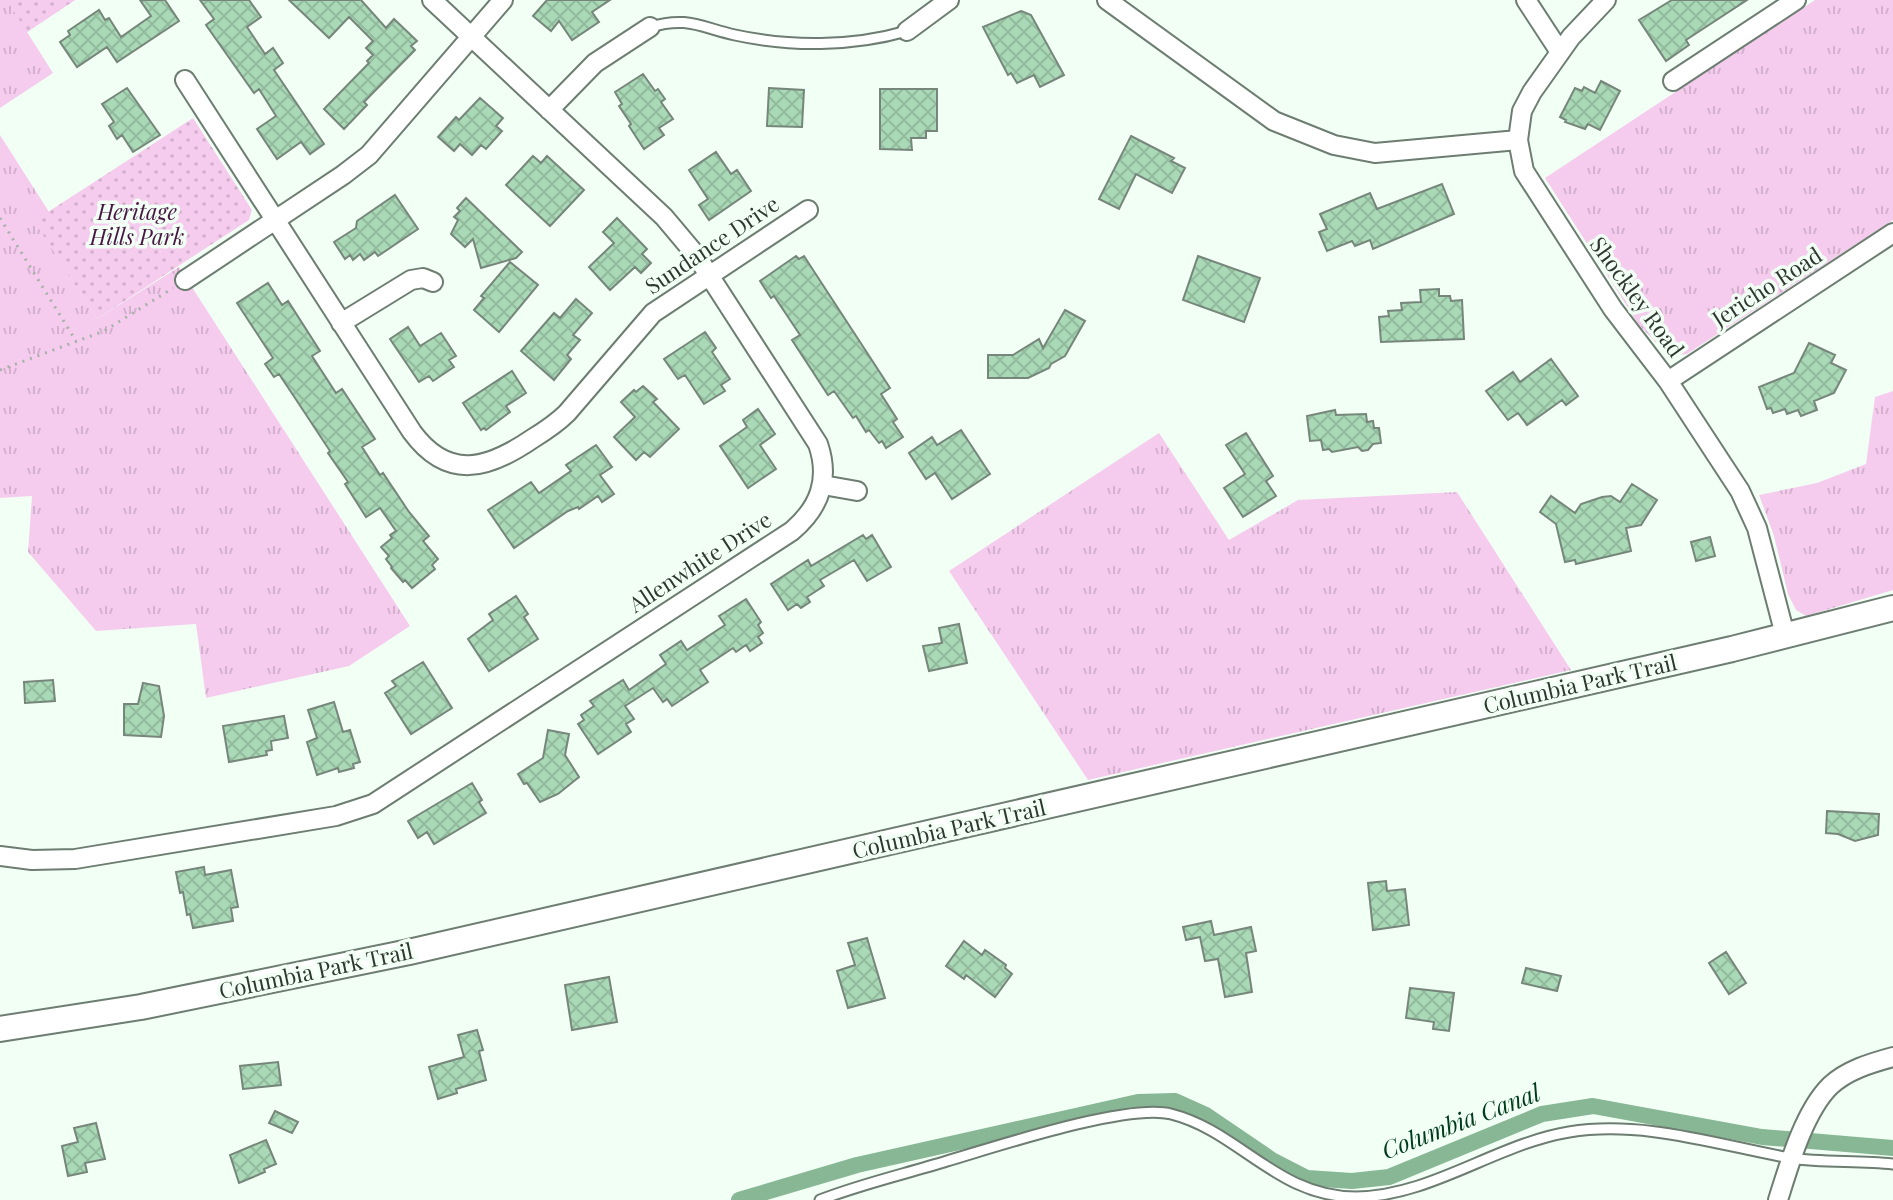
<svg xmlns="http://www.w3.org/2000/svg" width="1893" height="1200" viewBox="0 0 1893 1200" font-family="'Playfair Display',serif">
	<defs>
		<pattern id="grass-tufts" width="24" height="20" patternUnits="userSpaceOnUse" patternTransform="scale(2)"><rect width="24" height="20" fill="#f6ccee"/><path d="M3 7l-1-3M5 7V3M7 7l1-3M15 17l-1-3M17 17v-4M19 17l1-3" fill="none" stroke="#d3b0cd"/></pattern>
		<pattern id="park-dots" width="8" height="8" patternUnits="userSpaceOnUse" patternTransform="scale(2)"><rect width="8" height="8" fill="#f6ccee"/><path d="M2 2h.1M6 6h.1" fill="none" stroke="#d3b0cd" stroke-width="1.8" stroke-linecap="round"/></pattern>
		<pattern id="building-cross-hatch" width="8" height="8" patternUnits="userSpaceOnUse" patternTransform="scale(2)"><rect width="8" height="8" fill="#a9d9b6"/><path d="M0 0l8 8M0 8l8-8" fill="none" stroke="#92bb9d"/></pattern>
	</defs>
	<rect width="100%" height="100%" fill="#f1fff4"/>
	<path fill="url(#grass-tufts)" d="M0 0H75L27 32 53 73 0 108Z
		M1815 0H1893V220L1687 354 1669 356 1639 325 1545 178Z
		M0 135 49 212 35 221 97 319 179 267 410 626 349 666 206 698 196 624 96 631 28 552 32 496 0 498Z
		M1893 391V590L1806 616 1796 610 1788 594 1774 536 1759 495 1817 483 1866 464 1875 397Z
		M1159 433 1229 540 1298 500 1457 492 1571 670 1088 780 949 571Z"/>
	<path fill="url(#park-dots)" d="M7 0H75L27 32Z
		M193 118 252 210 249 220 97 319 34 221Z"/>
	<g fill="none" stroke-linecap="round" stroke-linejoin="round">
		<path stroke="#88b795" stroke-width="16" d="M739 1200 857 1165 1138 1102 1175 1101 1206 1115 1272 1160 1307 1178 1352 1181 1389 1177 1542 1114 1593 1106 1762 1137 1893 1148"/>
	</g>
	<path fill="url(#building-cross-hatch)" stroke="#77867b" stroke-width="2" d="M140 0H165L179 21 117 62 107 47 77 67 60 42 70 35 68 31 99 10 105 20 109 18 121 37 151 16Z
		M200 0H249L261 17 247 27 265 54 273 48 283 63 274 70 324 144 310 154 301 142 277 159 257 129 276 116 259 89 254 93 206 25 214 19Z
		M289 0H361L386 28 394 19 417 41 411 46 415 50 364 102 367 105 344 129 324 109 369 63 367 61 373 55 366 48 373 41 349 17 329 38Z
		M547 0H610L592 12 599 22 572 40 559 21 551 31 533 16Z
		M1672 0H1747L1686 40 1689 45 1666 61 1639 20Z
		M1021 11 1031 15 1064 75 1040 87 1034 75 1017 83 1011 73 1008 75 983 27Z
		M643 74 655 91 658 89 665 99 661 102 673 119 659 128 664 135 644 149 629 126 631 124 619 106 622 104 615 92Z
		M1601 81 1620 91 1600 130 1588 124 1585 129 1565 122 1566 120 1560 117 1575 88 1582 91 1584 87 1595 93Z
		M127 88 160 135 133 152 122 135 117 139 109 126 114 122 102 104Z
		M769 88 804 90 802 127 767 126Z
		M880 89H937V131H926V138H911L912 150 880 149Z
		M480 98 503 118 496 126 502 131 486 149 481 145 472 155 460 144 454 151 438 137 456 117 459 120Z
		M1131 136 1174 158 1171 161 1185 168 1172 193 1136 174 1119 209 1099 199Z
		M716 152 731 174 737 170 751 191 709 220 699 205 708 199 689 170Z
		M533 156 541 163 547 156 584 190 550 226 506 185Z
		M1442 184 1454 214 1373 249 1370 240 1355 246 1352 241 1327 251 1319 232 1327 229 1320 214 1370 193 1377 209Z
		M395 195 418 229 378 256 375 252 364 260 360 254 353 260 350 255 345 259 334 242 356 228 357 221Z
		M466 198 522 252 516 258 481 268 473 239 465 247 451 234 458 220 454 217 460 211 457 208Z
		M617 218 647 249 642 254 651 263 641 273 635 267 610 290 589 267 614 243 603 232Z
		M796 256 799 259 804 256 890 388 881 394 897 419 893 422 903 437 886 448 882 441 879 443 869 430 866 432 856 416 853 418 834 391 828 395 792 340 800 335 774 296 771 298 760 281Z
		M1198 256 1260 278 1244 322 1183 300Z
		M510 262 538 285 499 332 474 310 484 298 481 296Z
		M268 283 282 305 288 301 320 351 312 356 336 393 342 389 375 439 362 447 380 475 383 473 409 512 429 536 423 541 438 559 432 565 435 569 412 588 405 580 403 582 391 568 392 567 386 559 389 556 381 547 392 538 390 535 396 531 380 508 366 517 345 484 348 482 328 453 330 451 297 401 279 374 274 377 265 364 273 358 237 303Z
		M1439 289V296H1450L1451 301 1462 300 1464 339 1381 342 1379 317 1389 316 1388 311 1402 310 1401 303 1421 302 1420 290Z
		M576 299 592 313 573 335 580 340 567 355 571 359 554 380 521 351 554 313 560 318Z
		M1065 310 1085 321 1065 356 1051 364 1049 368 1028 378H988V355H1013L1039 339 1043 348Z
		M408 327 420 346 441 333 456 356 449 360 454 367 433 381 429 376 419 382 390 339Z
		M705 332 716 348 712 352 730 379 721 385 725 391 704 404 685 375 678 379 664 359Z
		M1809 343 1835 355 1831 363 1846 370 1834 393 1814 401 1817 410 1801 416 1798 410 1787 414 1785 409 1773 413 1771 408 1767 409 1759 387 1794 373Z
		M1551 359 1578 396 1566 405 1562 400 1527 425 1518 413 1508 420 1486 391 1513 372 1520 382Z
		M512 371 526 393 506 406 510 412 486 430 484 428 481 430 463 403Z
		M643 386 657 399 653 402 679 429 650 457 644 452 636 460 614 437 635 417 621 402 634 390 636 392Z
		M758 409 775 434 760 445 776 469 748 488 720 446 747 427 743 420Z
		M1335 410 1336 415 1366 414 1367 422 1373 421 1374 428H1379L1381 443 1373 444 1368 450 1362 451 1358 447 1332 452 1329 449 1323 450 1321 440 1310 441 1307 416Z
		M961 430 990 474 952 499 935 473 926 479 909 453 932 437 937 445Z
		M1246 433 1273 476 1266 481 1276 496 1243 517 1224 488 1245 474 1226 445Z
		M596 445 612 467 600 475 614 494 602 502 598 496 579 509 578 507 568 511 514 548 488 510 531 482 539 493 571 471 566 465Z
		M1632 484 1657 500 1641 525 1626 528 1631 551 1576 564 1575 560 1565 562 1556 524 1540 512 1551 496 1575 513 1581 504 1602 497 1611 496 1620 502Z
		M863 535 866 539 872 535 891 567 867 581 854 560 820 580 824 586 807 597 810 602 801 608 797 604 788 610 771 584 808 560 811 566Z
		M1710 537 1715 556 1696 561 1691 542Z
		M516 596 528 614 524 617 538 639 489 671 468 639 493 620 489 614Z
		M746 599 761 622 758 625 763 633 758 637 762 643 750 651 746 645 736 652 733 648 700 670 708 682 672 706 667 699 663 702 653 688 625 706 634 719 626 724 631 732 598 754 578 724 584 720 581 715 594 706 590 701 623 680 629 690 666 664 660 655 681 641 687 650 725 625 719 616Z
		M959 624 967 663 929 671 923 646 942 643 939 628Z
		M423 662 452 708 411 734 385 693 396 686 392 681Z
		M53 680 55 701 25 703 24 682Z
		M143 683 159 686 164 716 161 737 124 735V704H138Z
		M334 702 343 732 350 730 360 762 353 764 354 768 339 772 338 768 317 775 307 742 317 738 308 710Z
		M284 716 288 738 271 741 272 750 266 751 267 755 229 762 223 726Z
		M548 730 569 734 565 755 579 777 558 794 540 802 527 783 524 784 518 774 543 758Z
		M472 783 482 800 479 802 486 813 434 844 427 832 418 838 408 821Z
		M1827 811 1879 814 1878 835 1855 841 1838 834 1826 833Z
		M204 867 205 875 231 870 238 907 231 908 233 921 193 928 190 914 187 915 183 892 180 893 176 872Z
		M1386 881 1387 891 1405 889 1409 925 1373 930 1368 883Z
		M1211 921 1214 935 1251 927 1256 951 1246 953 1252 992 1225 997 1218 959 1205 961 1200 937 1186 940 1183 927Z
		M867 938 885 998 848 1008 837 971 855 965 848 943Z
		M964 941 982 955 985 950 1006 965 1005 968 1012 974 995 997 966 975 964 979 946 966Z
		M1726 952 1746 983 1729 994 1709 963Z
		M1526 968 1561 976 1557 991 1522 983Z
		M609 977 617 1022 572 1030 565 985Z
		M1410 988 1454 993 1449 1031 1433 1029 1434 1022 1406 1018Z
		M477 1030 483 1050 479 1051 486 1080 456 1089 457 1093 438 1099 429 1067 464 1057 458 1035Z
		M278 1062 281 1085 243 1089 240 1066Z
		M275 1111 298 1122 292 1133 269 1123Z
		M96 1123 105 1159 85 1163 87 1172 68 1176 62 1146 78 1142 74 1128Z
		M266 1140 276 1164 264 1169 265 1172 239 1183 230 1155Z"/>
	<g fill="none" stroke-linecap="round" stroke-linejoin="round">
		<defs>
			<path id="lane" d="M650 27C687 16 700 27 735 35 790 47 852 47 907 31
				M820 1200C861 1184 905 1174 947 1161 995 1147 1127 1103 1171 1114 1239 1131 1277 1197 1356 1197 1432 1196 1496 1144 1569 1132 1643 1120 1718 1145 1790 1158 1824 1163 1859 1160 1893 1164"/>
			<path id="street" d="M1107 0 1274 121 1334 145 1375 153 1518 140
				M1526 0 1560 52
				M1606 0 1571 37 1532 92 1522 111 1518 140 1524 171 1613 309 1668 381 1740 491 1757 528 1785 635
				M907 31 949 0
				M185 80 412 432C448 481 488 469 532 439 545 431 557 423 567 413L653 313 808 210
				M1673 81 1796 0
				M549 110 595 63 650 27
				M185 280 343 175 369 155 503 0
				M341 323 411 280 423 278 433 282
				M1668 381 1893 233
				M823 485 857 491
				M0 856 32 860 75 859 336 816 373 804 792 531C820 507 830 479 818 444L696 255 664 217 432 0
				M1778 1200C1789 1165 1804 1112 1830 1086 1847 1070 1871 1063 1893 1057"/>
			<path id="secondary" d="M0 1029 141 1007 409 952 1732 649 1893 608"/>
		</defs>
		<use href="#lane" stroke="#6d7d71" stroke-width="13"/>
		<use href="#street" stroke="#6d7d71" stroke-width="22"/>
		<use href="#secondary" stroke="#6d7d71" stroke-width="28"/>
		<path stroke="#a6b1a9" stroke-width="3" stroke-dasharray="2 6" stroke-linecap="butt" d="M0 218 76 341
			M0 370 104 331 173 288"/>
		<use href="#lane" stroke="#fff" stroke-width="9"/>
		<use href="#street" stroke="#fff" stroke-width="18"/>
		<use href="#secondary" stroke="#fff" stroke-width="24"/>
	</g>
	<g text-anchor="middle" stroke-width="7" stroke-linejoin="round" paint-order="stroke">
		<g font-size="22" font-style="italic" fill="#491543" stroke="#f1fff4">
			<text x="137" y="220">Heritage<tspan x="137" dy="25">Hills Park</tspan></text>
		</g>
		<g font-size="22" fill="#303631" stroke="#f1fff4">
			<text transform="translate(712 245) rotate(-34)" y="8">Sundance Drive</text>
			<text transform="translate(1767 287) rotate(-33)" y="8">Jericho Road</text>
			<text transform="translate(1637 297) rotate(54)" y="8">Shockley Road</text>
			<text transform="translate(700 562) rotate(-33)" y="8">Allenwhite Drive</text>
			<text transform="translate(1580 684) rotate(-13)" y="8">Columbia Park Trail</text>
			<text transform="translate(949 829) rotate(-13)" y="8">Columbia Park Trail</text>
			<text transform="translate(316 971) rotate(-12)" y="8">Columbia Park Trail</text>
		</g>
		<g font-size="24" font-style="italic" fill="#003b1b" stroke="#f1fff4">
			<text transform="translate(1461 1122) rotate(-21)" y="8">Columbia Canal</text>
		</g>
	</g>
</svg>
